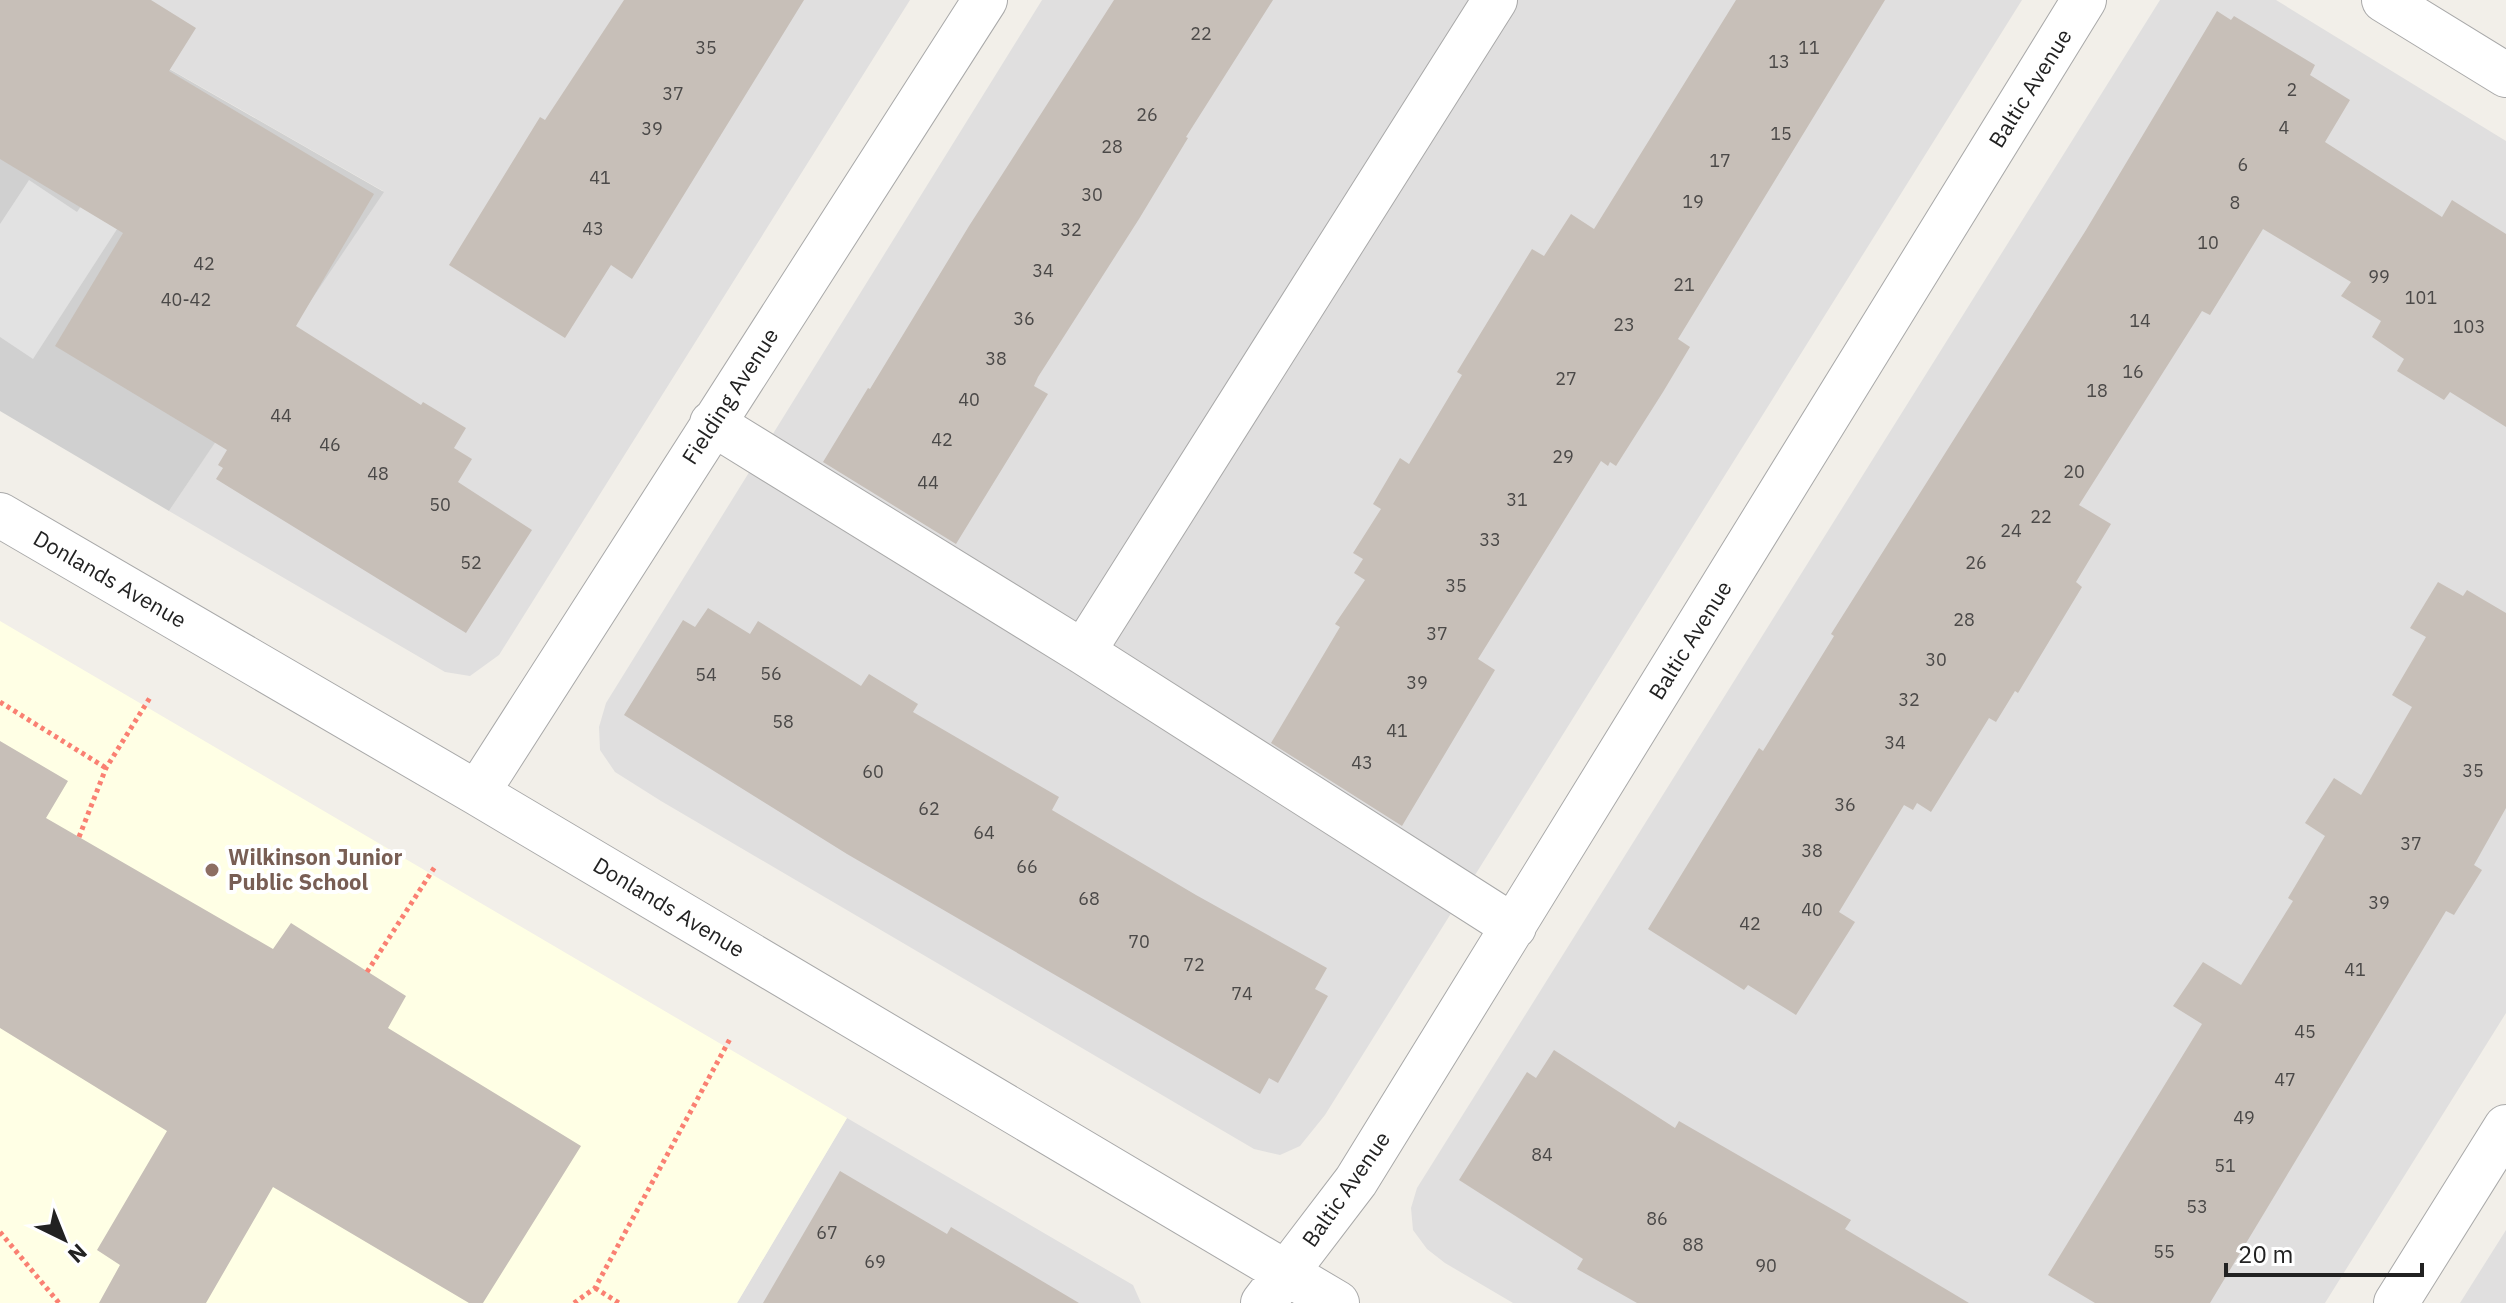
<svg xmlns="http://www.w3.org/2000/svg" width="2506" height="1303" viewBox="0 0 2506 1303" font-family="'IBM Plex Sans',sans-serif">
	<rect width="100%" height="100%" fill="#f2efe9"/>
	<path fill="#e0dfdf" d="M49 0H910L499 655 470 676 445 672 169 511 383 191Z
		M1042 0H2022L1325 1115 1300 1146 1280 1155 1254 1149 661 801 615 772 600 750 599 727 606 703Z
		M2160 0H2276L2506 141V1013L2325 1303H1513L1445 1263 1427 1249 1413 1230 1411 1208 1417 1188Z
		M847 1118 1133 1285 1141 1303H737Z
		M2506 1230V1303H2460Z"/>
	<path fill="#ffffe5" d="M0 621 847 1118 737 1303H0Z"/>
	<path fill="#d0d0d0" d="M0 0H49L384 192 169 511 0 411Z"/>
	<path fill="#e2e2e2" d="M108 166 143 189 33 359 0 337V224L29 180 77 212Z"/>
	<path fill="#c7bfb8" d="M0 0H151L196 28 169 71 374 194 296 326 421 405 423 402 466 428 454 448 472 459 458 482 532 530 466 633 216 479 223 468 218 465 227 450 55 346 123 233 0 159Z
		M624 0H804L632 279 611 265 565 338 449 265 540 117 545 120Z
		M1114 0H1273L1186 137 1188 138 1139 219 1038 377 1034 386 1048 394 956 544 823 462 868 388 870 389 969 226Z
		M1736 0H1885L1678 339 1690 347 1663 392 1616 466 1610 462 1608 466 1601 461 1478 659 1495 670 1402 826 1271 743 1340 627 1335 624 1365 580 1354 573 1363 559 1353 553 1381 509 1373 504 1400 458 1409 464 1462 375 1457 372 1532 249 1544 256 1571 214 1594 229Z
		M2217 11 2231 20 2234 16 2315 65 2310 75 2350 100 2325 142 2442 217 2452 200 2506 234V427L2450 392 2444 400 2397 371 2404 359 2372 337 2381 321 2341 296 2351 282 2263 229 2210 315 2202 311 2079 505 2111 524 2076 582 2082 587 2018 693 2015 691 1996 722 1989 718 1931 812 1917 803 1913 810 1904 805 1839 912 1855 922 1796 1015 1748 985 1744 990 1648 929 1759 748 1763 751 1834 636 1831 634 2086 230Z
		M2438 582 2463 596 2467 590 2506 613V808L2474 865 2482 870 2454 915 2446 911 2210 1303H2095L2048 1275 2202 1024 2173 1006 2203 962 2241 985 2293 901 2288 898 2325 836 2305 823 2334 778 2361 795 2412 707 2392 695 2426 637 2410 628Z
		M708 608 750 634 758 621 861 686 869 674 918 704 913 712 1059 797 1052 810 1196 895 1327 968 1315 989 1328 996 1278 1083 1269 1078 1260 1094 847 854 624 715 683 620 695 627Z
		M0 741 68 781 46 818 273 949 291 923 406 996 388 1028 581 1146 483 1303H469L273 1187 206 1303H99L120 1265 97 1250 167 1131 0 1028Z
		M1554 1050 1675 1128 1679 1121 1851 1220 1845 1229 1969 1303H1637L1577 1269 1583 1259 1459 1180 1527 1072 1536 1078Z
		M840 1171 947 1234 951 1227 1079 1303H763Z"/>
	<g fill="none" stroke-linecap="round" stroke-linejoin="round">
		<defs>
			<path id="minor" d="M2384 0 2506 75
				M712 423 1083 652 1514 927
				M0 515 477 793 1337 1303
				M1083 652 1495 0
				M477 793 985 0
				M1263 1303 1356 1181 2084 0
				M2396 1303 2506 1127"/>
		</defs>
		<use href="#minor" stroke="#a9a9a9" stroke-width="46"/>
		<path stroke="#fa8072" stroke-width="5" stroke-dasharray="4 4" stroke-linecap="butt" d="M0 702 106 768
			M79 837 106 768 151 696
			M367 972 436 865
			M0 1232 59 1303
			M595 1288 619 1303
			M574 1303 595 1288 731 1037"/>
		<use href="#minor" stroke="#fff" stroke-width="44"/>
	</g>
	<circle fill="#8d6e63" stroke="#fff" stroke-width="3" cx="212" cy="870" r="8"/>
	<g text-anchor="middle" stroke-width="8" stroke-linejoin="round" paint-order="stroke">
		<g font-size="18" fill="#4b4948">
			<text x="1201" y="40">22</text>
			<text x="706" y="54">35</text>
			<text x="1809" y="54">11</text>
			<text x="1779" y="68">13</text>
			<text x="2292" y="96">2</text>
			<text x="673" y="100">37</text>
			<text x="1147" y="121">26</text>
			<text x="2284" y="134">4</text>
			<text x="652" y="135">39</text>
			<text x="1781" y="140">15</text>
			<text x="1112" y="153">28</text>
			<text x="1720" y="167">17</text>
			<text x="2243" y="171">6</text>
			<text x="600" y="184">41</text>
			<text x="1092" y="201">30</text>
			<text x="1693" y="208">19</text>
			<text x="2235" y="209">8</text>
			<text x="593" y="235">43</text>
			<text x="1071" y="236">32</text>
			<text x="2208" y="249">10</text>
			<text x="204" y="270">42</text>
			<text x="1043" y="277">34</text>
			<text x="2379" y="283">99</text>
			<text x="1684" y="291">21</text>
			<text x="2421" y="304">101</text>
			<text x="186" y="306">40-42</text>
			<text x="1024" y="325">36</text>
			<text x="2140" y="327">14</text>
			<text x="1624" y="331">23</text>
			<text x="2469" y="333">103</text>
			<text x="996" y="365">38</text>
			<text x="2133" y="378">16</text>
			<text x="1566" y="385">27</text>
			<text x="2097" y="397">18</text>
			<text x="969" y="406">40</text>
			<text x="281" y="422">44</text>
			<text x="942" y="446">42</text>
			<text x="330" y="451">46</text>
			<text x="1563" y="463">29</text>
			<text x="2074" y="478">20</text>
			<text x="378" y="480">48</text>
			<text x="928" y="489">44</text>
			<text x="1517" y="506">31</text>
			<text x="440" y="511">50</text>
			<text x="2041" y="523">22</text>
			<text x="2011" y="537">24</text>
			<text x="1490" y="546">33</text>
			<text x="471" y="569">52</text>
			<text x="1976" y="569">26</text>
			<text x="1456" y="592">35</text>
			<text x="1964" y="626">28</text>
			<text x="1437" y="640">37</text>
			<text x="1936" y="666">30</text>
			<text x="771" y="680">56</text>
			<text x="706" y="681">54</text>
			<text x="1417" y="689">39</text>
			<text x="1909" y="706">32</text>
			<text x="783" y="728">58</text>
			<text x="1397" y="737">41</text>
			<text x="1895" y="749">34</text>
			<text x="1362" y="769">43</text>
			<text x="2473" y="777">35</text>
			<text x="873" y="778">60</text>
			<text x="1845" y="811">36</text>
			<text x="929" y="815">62</text>
			<text x="984" y="839">64</text>
			<text x="2411" y="850">37</text>
			<text x="1812" y="857">38</text>
			<text x="1027" y="873">66</text>
			<text x="1089" y="905">68</text>
			<text x="2379" y="909">39</text>
			<text x="1812" y="916">40</text>
			<text x="1750" y="930">42</text>
			<text x="1139" y="948">70</text>
			<text x="1194" y="971">72</text>
			<text x="2355" y="976">41</text>
			<text x="1242" y="1000">74</text>
			<text x="2305" y="1038">45</text>
			<text x="2285" y="1086">47</text>
			<text x="2244" y="1124">49</text>
			<text x="1542" y="1161">84</text>
			<text x="2225" y="1172">51</text>
			<text x="2197" y="1213">53</text>
			<text x="1657" y="1225">86</text>
			<text x="827" y="1239">67</text>
			<text x="1693" y="1251">88</text>
			<text x="2164" y="1258">55</text>
			<text x="875" y="1268">69</text>
			<text x="1766" y="1272">90</text>
		</g>
		<g font-size="22" fill="#222" stroke="#fff">
			<text transform="translate(2030 88) rotate(-58)" y="8">Baltic Avenue</text>
			<text transform="translate(730 396) rotate(-57)" y="8">Fielding Avenue</text>
			<text transform="translate(110 579) rotate(30)" y="8">Donlands Avenue</text>
			<text transform="translate(1690 640) rotate(-58)" y="8">Baltic Avenue</text>
			<text transform="translate(669 907) rotate(31)" y="8">Donlands Avenue</text>
			<text transform="translate(1346 1189) rotate(-55)" y="8">Baltic Avenue</text>
		</g>
		<g font-size="22" font-weight="bold" fill="#785e54" stroke="#fff" text-anchor="start">
			<text x="228" y="865">Wilkinson Junior<tspan x="228" dy="25">Public School</tspan></text>
		</g>
	</g>
	<g transform="translate(64 1239) rotate(137)" stroke="#ffffff" stroke-width="6" paint-order="stroke">
	<path d="M0-6L14 30L0 20L-14 30Z" fill="#222222"/>
	<text y="-12" font-size="22" font-weight="bold" text-anchor="middle" fill="#222222">N</text>
	</g>
	<path d="M2226 1263v12h196v-12" fill="none" stroke="#222222" stroke-width="4"/>
	<text x="2238" y="1263" font-size="24" fill="#222222" stroke="#ffffff" stroke-width="6" paint-order="stroke">20 m</text>
</svg>
